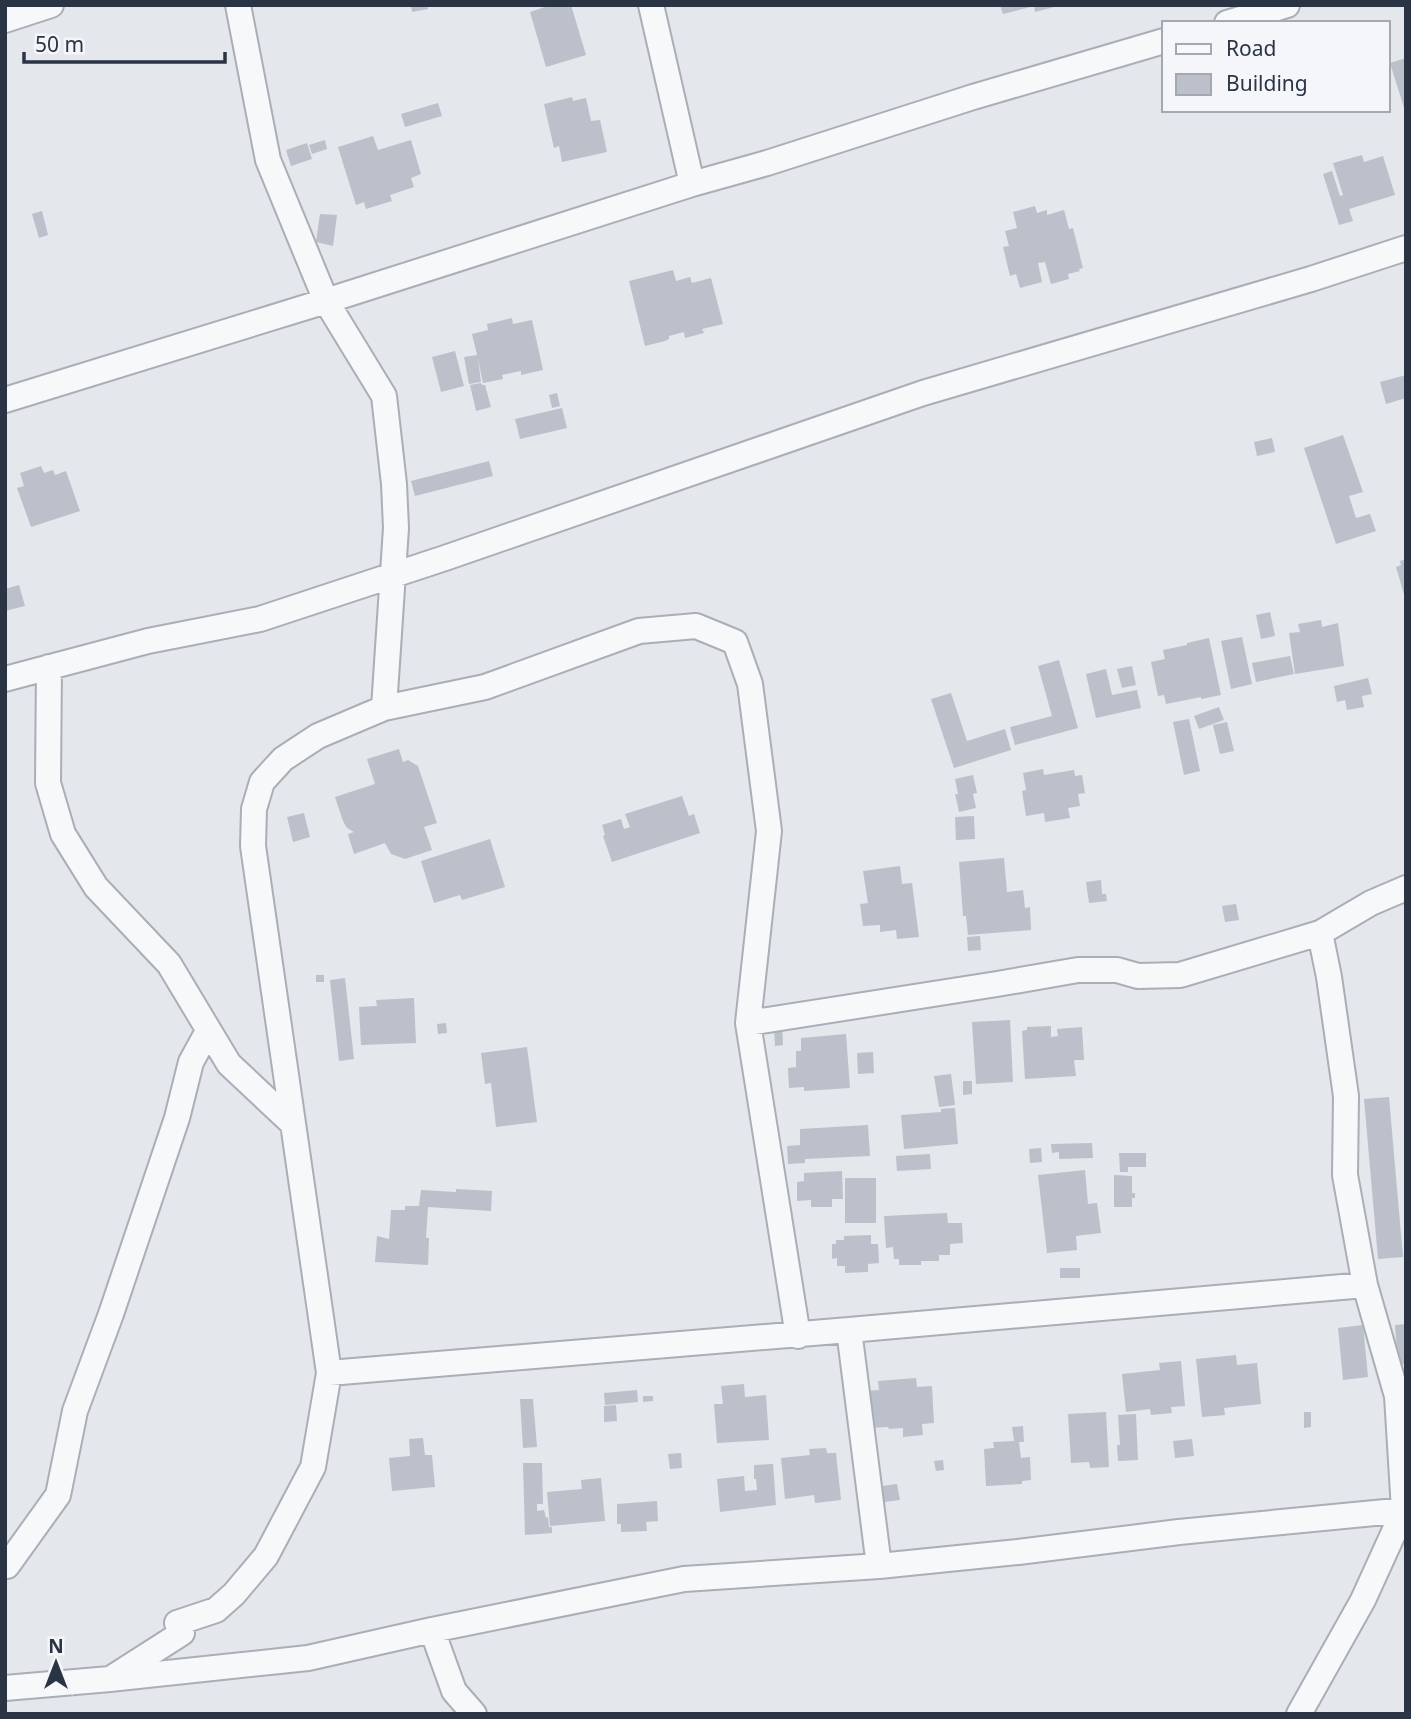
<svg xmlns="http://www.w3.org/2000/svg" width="1411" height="1719" viewBox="0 0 1411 1719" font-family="'Noto Sans',sans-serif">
	<rect width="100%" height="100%" fill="#e4e7ec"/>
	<path fill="#bbc0ca" d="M411 5H427L428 9 412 12Z
		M551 5H571L586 55 546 67 530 12Z
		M1000 5H1058V6L1035 12 1034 6 1003 14Z
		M1406 58V111H1405L1390 63Z
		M572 97 573 101 586 98 591 121 600 120 607 152 562 162 559 146 554 148 544 104Z
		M438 103 442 116 405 127 401 114Z
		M373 136 378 150 411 140 421 174 411 178 414 187 390 195 392 201 366 209 364 202 356 205 338 147Z
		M325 140 327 149 312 154 309 145Z
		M307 143 312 159 291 166 286 150Z
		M1362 155 1364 162 1383 156 1395 195 1349 209 1353 221 1339 225 1323 174 1332 171 1340 196 1343 195 1333 163Z
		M1035 206 1037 213 1047 210V215L1064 210 1069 229 1073 228 1083 268 1079 269 1080 271 1068 274 1069 279 1051 284 1045 262 1038 263 1042 282 1020 288 1016 274 1010 276 1003 247 1009 246 1005 231 1017 228 1013 212Z
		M42 211 48 235 39 238 32 214Z
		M320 214 337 215 333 246 316 242Z
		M673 270 676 281 690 277 692 283 711 278 723 324 702 329 704 333 685 338 684 332 669 336V339L665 341 645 346 629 281Z
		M512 318 513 324 532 320 543 370 521 375V371L502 375 503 379 483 383 478 359 481 382 469 384 464 357 477 355 472 334 488 330 487 324Z
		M455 351 464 386 441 392 432 357Z
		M1406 375V398L1386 404 1380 382Z
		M481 383 482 385H485L491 407 476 411 470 385Z
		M557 393 560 406 552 408 549 395Z
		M562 408 567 428 520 439 515 419Z
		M1343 435 1363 492 1349 496 1356 518 1370 514 1376 531 1336 544 1304 448Z
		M1272 438 1275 452 1257 456 1254 442Z
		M489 461 493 476 415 496 411 481Z
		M41 466 44 473 53 470 55 475 66 471 80 511 31 527 17 488 24 486 20 473Z
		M1406 559V598H1405L1396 567 1401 565 1400 561Z
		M19 585 25 606 5 611V589Z
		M1270 612 1275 636 1261 639 1256 615Z
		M1321 620 1322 627 1338 623 1344 666 1295 674 1289 633 1300 632 1298 624Z
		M1242 637 1252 684 1231 689 1221 641Z
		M1209 638 1221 695 1201 699V697L1166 704 1164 695 1158 696 1151 662 1165 659 1163 650 1187 645V643Z
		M1290 656 1294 674 1256 682 1252 663Z
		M1059 660 1078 728 1015 745 1010 727 1052 716 1038 666Z
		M1132 666 1136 685 1122 688 1117 669Z
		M1106 669 1112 695 1137 690 1141 708 1096 718 1086 674Z
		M1368 678 1372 694 1362 696 1364 707 1347 710 1345 700 1337 702 1334 686Z
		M951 693 967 741 1005 729 1011 750 954 768 931 699Z
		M1219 707 1224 720 1199 729 1194 716Z
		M1189 719 1200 771 1184 775 1173 722Z
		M1227 722 1234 751 1220 754 1213 725Z
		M399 749 403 762 408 760 418 766 437 823 424 827 432 850 405 859 391 854 385 843 354 854 348 834 354 832 347 828 343 821 335 797 375 784 367 759Z
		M1043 769 1044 775 1074 770 1075 776 1082 775 1085 793 1078 794 1080 806 1068 808 1070 818 1045 822 1044 813 1026 816 1022 791 1026 790 1023 773Z
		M973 775 977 793 973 794 976 808 959 812 955 794H958L955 779Z
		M682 796 689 816 694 814 700 833 612 862 603 836 605 835 602 825 621 819 624 829 630 827 625 814Z
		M304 813 310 837 293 842 287 817Z
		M974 816 975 839 956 840 955 817Z
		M490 839 505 887 462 900 460 895 434 903 421 861Z
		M1004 858 1007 892 1023 890 1025 908 1030 907 1031 930 968 935 966 916H963L959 862Z
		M900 866 902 884 912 883 919 937 897 939 896 930 880 932V925L863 926 860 904 868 903 863 871Z
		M1101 880 1102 894H1106L1107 901 1089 903 1086 882Z
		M1236 904 1239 920 1225 922 1222 906Z
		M980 936 981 950 968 951 967 937Z
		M316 975H324V982H316Z
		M345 978 354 1059 339 1061 330 980Z
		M414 998 416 1043 361 1045 359 1007 377 1006 376 1000Z
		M1010 1020 1013 1082 976 1084 972 1022Z
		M446 1023 447 1033 438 1034 437 1024Z
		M774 1025H782L783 1045 775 1046Z
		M1051 1026V1037L1058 1036 1057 1029 1082 1027 1084 1060H1074L1076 1076 1025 1079 1022 1031 1027 1030V1027Z
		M846 1034 850 1088 804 1091V1087L789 1088 788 1068 796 1067V1051H801V1038Z
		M527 1047 537 1122 496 1127 491 1083 485 1084 481 1053Z
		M873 1052 874 1073 858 1074 857 1053Z
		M951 1074 955 1105 939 1107 934 1076Z
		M963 1081H972V1094L963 1095Z
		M1389 1097 1403 1257 1378 1259 1364 1099Z
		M955 1108 958 1144 904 1149 901 1115 941 1112V1109Z
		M868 1125 870 1156 805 1159V1163L788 1164 787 1146 800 1145V1129Z
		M1092 1143 1093 1158 1059 1159V1152L1052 1153 1051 1144Z
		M1041 1148 1042 1162 1030 1163 1029 1149Z
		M1119 1153H1146V1167H1128V1172H1120Z
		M930 1154 931 1169 897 1171 896 1156Z
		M1085 1170 1088 1204 1097 1203 1101 1233 1076 1236 1077 1250 1047 1253 1038 1175Z
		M842 1171 843 1199H832V1207H811V1200L797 1201V1182L804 1181V1173Z
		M1114 1175 1132 1176V1193H1135V1198H1132V1207H1114Z
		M845 1178H876V1223H845Z
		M456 1189 492 1191 491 1211 428 1207 426 1238H429L428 1265 375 1262 377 1236 389 1239 391 1210H405V1206H419L421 1190 456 1192Z
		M947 1213 948 1223H962L963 1243 950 1244V1255H939V1261H921V1265H899V1259H894L893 1247 886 1248 884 1216Z
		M871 1235V1244H878L879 1263 868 1264V1272L845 1273V1266H837V1258L832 1259V1244H836V1240H844V1236Z
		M1060 1268H1080V1278H1060Z
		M1406 1324V1364L1398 1365 1395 1325Z
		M1363 1325 1368 1377 1343 1380 1338 1328Z
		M1236 1355 1237 1365 1257 1363 1261 1404 1224 1408 1225 1415 1202 1417 1196 1359Z
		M1181 1361 1185 1406 1171 1407 1172 1413 1151 1415 1150 1409 1126 1412 1122 1374 1160 1370 1159 1363Z
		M916 1378 917 1387 932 1386 934 1423 922 1424 923 1435 903 1437V1428L889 1429 888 1427 869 1428 866 1391 879 1390 878 1381Z
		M744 1384 745 1397 766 1395 769 1440 717 1443 714 1404H723L721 1386Z
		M637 1390 638 1402 605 1405 604 1393Z
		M643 1396H653V1401L643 1402Z
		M520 1399H533L537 1447 523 1448Z
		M616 1405 617 1421 604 1422V1406Z
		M1106 1412 1109 1467 1090 1468 1089 1462 1071 1463 1068 1414Z
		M1304 1412H1311V1427L1304 1428Z
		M1136 1414 1138 1460 1118 1461 1117 1445H1120L1118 1415Z
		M1023 1426 1024 1442H1019L1021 1458 1030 1457 1031 1480 1022 1481V1484L986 1486 984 1449 994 1448 993 1442 1014 1441 1012 1427Z
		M423 1438 425 1455H432L435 1487 392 1491 389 1458 410 1456 409 1439Z
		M1192 1439 1194 1456 1175 1458 1173 1441Z
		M826 1448 827 1453H836L841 1500 815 1503 814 1495 785 1499 781 1458 810 1455 809 1449Z
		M681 1453 682 1468 670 1469 668 1454Z
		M943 1460 944 1470 936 1471 934 1461Z
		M523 1463H542L543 1504H537V1511L544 1510 546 1518 548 1517 549 1527H552V1533L525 1535Z
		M773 1464 776 1505 720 1512 717 1479 744 1476 745 1491 757 1490 756 1479H754V1465Z
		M601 1478 605 1521 550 1526 547 1492 582 1489 581 1480Z
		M897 1484 900 1500 884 1502 882 1486Z
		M657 1501 658 1521 646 1522 647 1531 621 1532V1524H617V1504Z"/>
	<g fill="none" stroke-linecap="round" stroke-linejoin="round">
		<defs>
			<path id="street" d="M238 5 268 160 326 301 384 396 394 484 396 528 384 708
				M651 5 692 184
				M5 20 51 5
				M1227 23 1287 5
				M5 400 326 301 692 184 767 163 973 97 1164 41
				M49 667 48 783 63 834 96 887 169 964 229 1064 293 1124
				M5 679 148 641 260 619 445 558 923 393 1311 279 1406 248
				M748 1023 997 984 1078 970H1117L1138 976 1180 975 1320 933 1371 903 1406 888
				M849 1330 1365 1285
				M329 1373 849 1330 879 1566
				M7 1566 58 1495 75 1411 111 1314 177 1118 191 1062 208 1031
				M432 1630 454 1691 474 1714
				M110 1679 182 1633 177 1623 216 1610 234 1594 266 1556 313 1467 329 1373 253 846 254 809 262 782 283 759 318 736 384 708 485 687 639 631 696 626 735 642 750 684 769 831 748 1023 798 1336
				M5 1688 110 1679 308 1658 432 1630 684 1579 879 1566 1018 1552 1179 1532 1406 1510
				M1299 1714 1363 1600 1404 1510 1397 1396 1365 1285 1345 1175 1346 1096 1329 977 1320 933"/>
		</defs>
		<use href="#street" stroke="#a9aeb7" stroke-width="28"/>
		<use href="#street" stroke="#f7f8fa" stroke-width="24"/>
	</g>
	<rect width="1411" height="1719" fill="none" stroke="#2b3445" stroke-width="14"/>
	<rect x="1162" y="21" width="228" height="91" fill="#f4f6f9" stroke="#a4a8b1" stroke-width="2"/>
	<rect x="1176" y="44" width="35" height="10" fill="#f7f8fa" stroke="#a4a8b1" stroke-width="2"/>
	<text x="1226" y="56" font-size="21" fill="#2b3445">Road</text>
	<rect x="1176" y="74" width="35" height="21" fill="#bbc0ca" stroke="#a4a8b1" stroke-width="2"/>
	<text x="1226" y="91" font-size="21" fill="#2b3445">Building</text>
	<g transform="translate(56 1663)" stroke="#f4f6f9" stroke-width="5" paint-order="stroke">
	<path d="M0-5L12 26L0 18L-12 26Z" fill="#2b3445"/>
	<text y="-10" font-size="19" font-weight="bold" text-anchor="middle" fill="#2b3445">N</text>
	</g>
	<path d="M24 52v10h201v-10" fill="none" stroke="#2b3445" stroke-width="3.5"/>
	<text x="35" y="52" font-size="21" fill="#2b3445" stroke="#f4f6f9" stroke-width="5" paint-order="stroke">50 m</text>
</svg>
